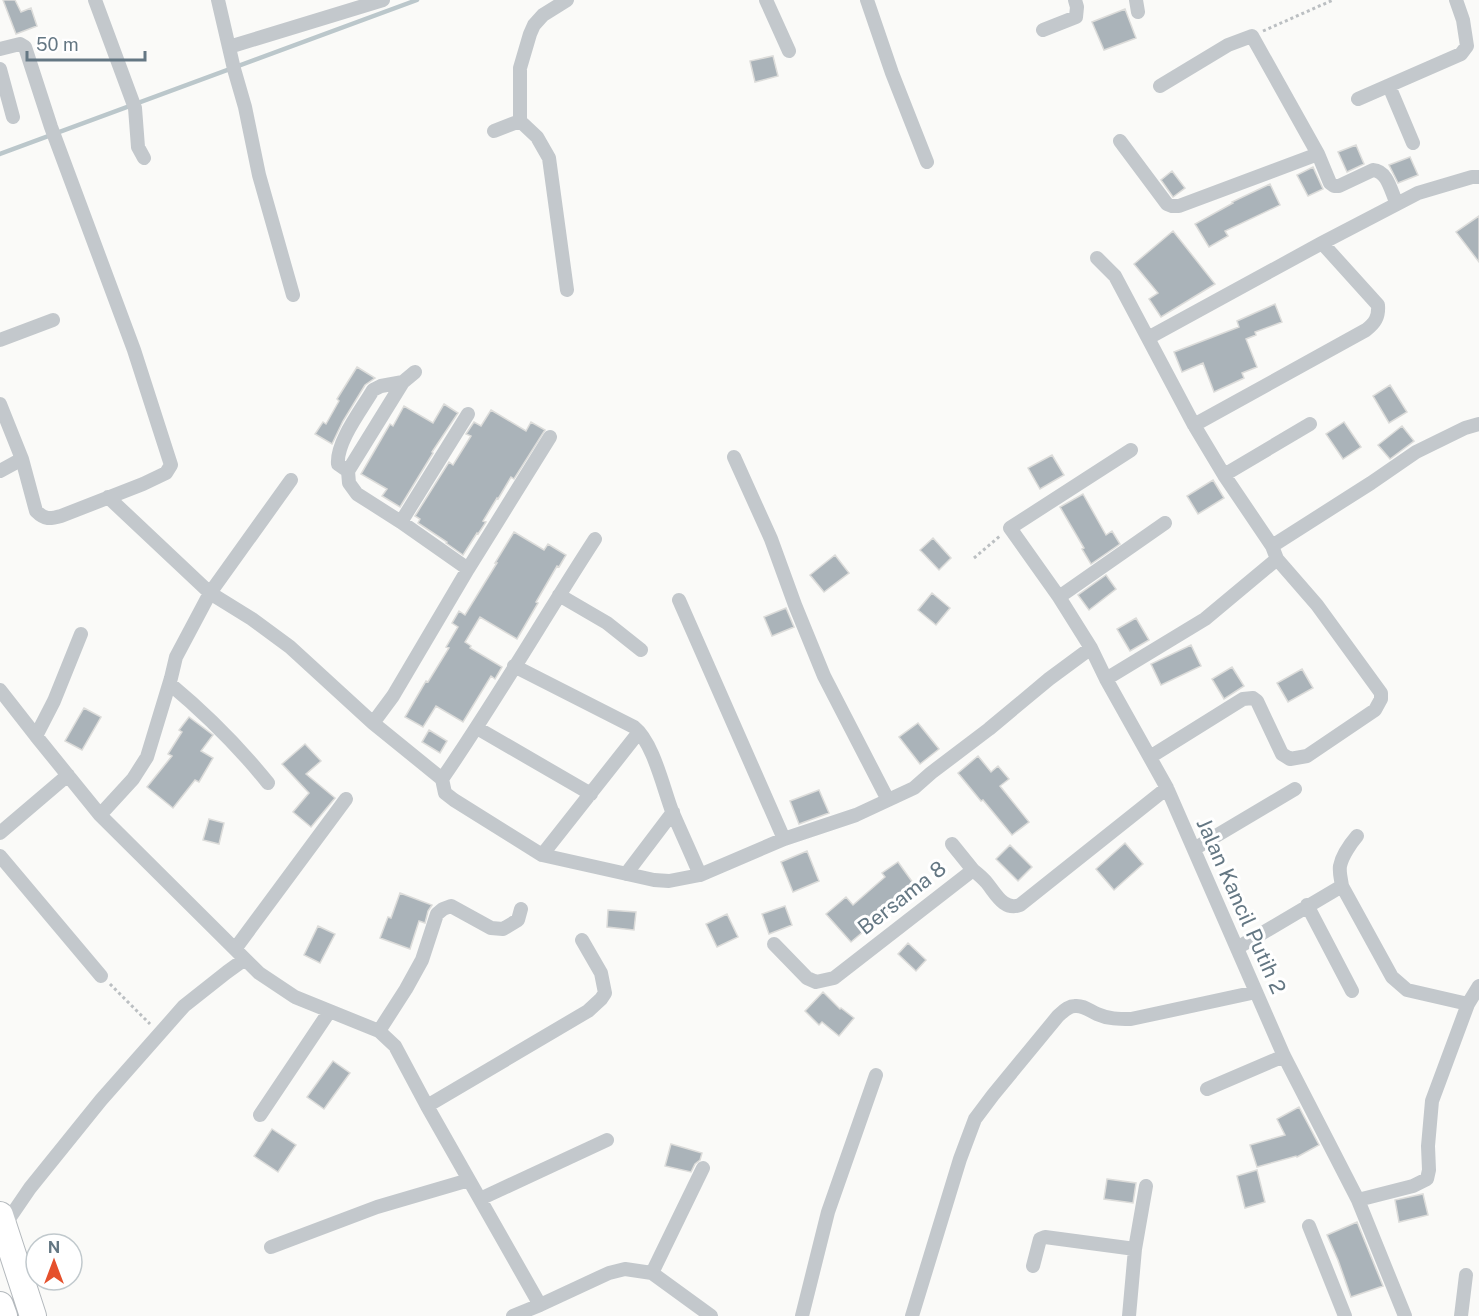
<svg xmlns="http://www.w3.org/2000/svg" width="1479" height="1316" viewBox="0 0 1479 1316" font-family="'Public Sans',sans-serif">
	<rect width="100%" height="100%" fill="#fafaf8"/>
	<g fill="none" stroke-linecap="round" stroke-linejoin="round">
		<path stroke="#bbc7cb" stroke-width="4.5" d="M0 154 417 0"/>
	</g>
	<path fill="#aab3b9" stroke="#dcdcda" stroke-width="1.5" d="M3 0H15L21 12 31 8 37 26 16 34Z
		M1125 9 1136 38 1104 50 1092 22Z
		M773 56 778 76 755 82 750 61Z
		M1356 145 1364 164 1347 172 1338 152Z
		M1410 157 1418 175 1398 183 1389 165Z
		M1313 167 1323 189 1308 196 1297 175Z
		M1172 171 1185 188 1173 197 1161 180Z
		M1270 184 1280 205 1225 231 1228 236 1209 247 1195 224 1233 203 1232 202Z
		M1479 216V262L1456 232Z
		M1173 231 1215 284 1161 317 1149 299 1158 293 1134 264Z
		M1275 304 1282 322 1255 332 1256 335 1246 339 1257 367 1242 373 1244 378 1214 392 1203 363 1182 372 1174 352 1239 327 1237 321Z
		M357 367 375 378 365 385 343 421 332 444 315 434 323 422 326 424 339 401 337 399Z
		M1390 385 1407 412 1389 423 1373 396Z
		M444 404 458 413 432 452 433 453 400 507 382 496 387 489 361 474 390 424 393 426 404 406 433 423Z
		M491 410 526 431 531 422 545 430 514 479 511 477 498 499 497 498 483 521 486 522 478 534 477 533 463 555 446 543 447 542 418 523 420 519 415 516 449 462 453 465 471 436 466 434 474 422 481 426Z
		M1344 422 1361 447 1343 459 1326 434Z
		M1402 426 1414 441 1390 459 1378 445Z
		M1052 455 1064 475 1040 489 1028 468Z
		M1213 480 1224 498 1198 514 1187 496Z
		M1083 494 1106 535 1112 531 1120 544 1091 564 1082 549 1084 548 1060 507Z
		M514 532 544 550 548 544 566 555 559 567 557 566 536 602 538 603 517 639 480 617 465 642 471 646 470 648 502 667 495 679 491 676 463 722 436 706 423 727 405 717 426 681 428 682 449 648 446 647 458 627 452 623 459 611 465 615 497 563H495Z
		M933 538 951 558 939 570 920 550Z
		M835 555 849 573 824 592 810 575Z
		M1106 575 1116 589 1089 610 1078 595Z
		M932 593 950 608 936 625 918 610Z
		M786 608 794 627 772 636 764 617Z
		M1136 618 1149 640 1130 651 1117 629Z
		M1191 645 1201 666 1161 685 1151 664Z
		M1232 667 1244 686 1224 699 1212 679Z
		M1302 669 1313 688 1288 702 1277 683Z
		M84 708 101 717 82 750 65 741Z
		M189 717 213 735 201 751 213 758 199 782 195 780 173 808 147 787 172 756 168 754 182 732 179 730Z
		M918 723 939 749 920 764 899 737Z
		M429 730 447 741 440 753 422 742Z
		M305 744 321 761 306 774 335 798 311 827 293 812 309 793 282 764Z
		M978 756 991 772 998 766 1009 779 1000 786 1029 822 1012 835 983 800 981 801 958 773Z
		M819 790 829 813 799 824 790 801Z
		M209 819 224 823 219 844 203 840Z
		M1125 843 1143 864 1114 890 1096 869Z
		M1010 845 1032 867 1018 881 996 859Z
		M807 851 819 881 793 892 781 862Z
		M898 862 916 887 891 905 895 909 880 923 877 920 851 942 826 914 846 897 853 905 885 877 882 873Z
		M400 893 432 905 428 911 425 923 419 921 410 949 380 938 388 917 391 918Z
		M785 906 792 925 769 934 762 914Z
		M608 910 636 912 634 930 607 927Z
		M727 914 738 937 717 947 706 924Z
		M318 926 335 934 320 963 304 955Z
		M908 943 926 960 916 971 898 954Z
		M823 992 840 1009 841 1008 854 1018 839 1036 822 1022 819 1025 805 1011Z
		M333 1061 350 1073 324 1109 307 1097Z
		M1299 1107 1319 1145 1297 1157 1296 1156 1257 1167 1250 1145 1285 1135 1277 1119Z
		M272 1129 296 1145 278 1172 254 1156Z
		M671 1144 702 1153 700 1160 695 1164 691 1172 665 1166Z
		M1257 1170 1265 1202 1245 1208 1237 1176Z
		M1107 1179 1136 1183 1133 1203 1104 1199Z
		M1423 1194 1428 1215 1399 1222 1395 1200Z
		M1357 1222 1383 1286 1351 1297 1338 1260 1327 1235Z"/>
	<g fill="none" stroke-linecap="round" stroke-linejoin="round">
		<defs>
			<path id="highway" d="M0 1215 33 1316
				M0 1305 4 1316"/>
		</defs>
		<use href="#highway" stroke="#b4b9bd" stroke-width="28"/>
		<path stroke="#bbbfc2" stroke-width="3" stroke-dasharray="3 3" stroke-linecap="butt" d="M1263 31 1333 0
			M974 558 1000 536
			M110 984 150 1024"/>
		<path stroke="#c3c8cc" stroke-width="14" d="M95 0 135 108 138 147 144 158
			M218 0 234 69 245 107 259 175 293 295
			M766 0 789 51
			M867 0 892 73 927 162
			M1136 0 1138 12
			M1043 30 1076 17 1077 7 1075 0
			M229 47 383 0
			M0 49 20 44 25 47 51 127 134 350 171 465 166 473 143 484 61 516C50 519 45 520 36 511L22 459 0 404
			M0 69 13 117
			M1160 86 1228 45 1252 36 1318 154
			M1389 86 1413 143
			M1358 99 1461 54 1467 46 1463 20 1456 0
			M494 131 520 121
			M1120 141 1167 204 1172 206H1179L1318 154 1330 183 1334 186H1339L1373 170C1388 171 1391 192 1397 204
			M1097 258 1115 276 1194 425 1224 475 1272 546
			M567 290 549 158 537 137 520 121V68L530 34 534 25 543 15 567 0
			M1148 338 1322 243 1418 193 1472 177H1479
			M0 340 53 320
			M403 382 348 471 349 483 357 494 401 522 468 569
			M1194 425 1366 330C1375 323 1379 317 1378 305L1322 243
			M550 437 468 569 393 696 373 723 442 779 445 793 454 800 542 855 654 880 669 881 700 875 784 839 856 815 914 788 931 773 989 729 1049 679 1091 648
			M1131 450 1010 528 1059 597 1091 648 1106 679 1167 788 1284 1056 1358 1200 1405 1316
			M734 457 771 539 795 605 824 676 888 800
			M0 471 22 459
			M348 471 338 464C336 442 362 409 373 390L381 386 403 382 415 372
			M1224 475 1310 424
			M108 497 210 593 252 619 290 647 373 723
			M401 522 468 414
			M559 595 607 623 641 650
			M1059 597 1165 523
			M679 600 784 839
			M81 634 54 701 36 736 100 815 259 973 295 997 379 1031 395 1046 427 1106 540 1305
			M514 666 634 727C653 742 663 787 672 811 681 832 691 853 700 875
			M1106 679 1205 619 1277 559 1272 546 1371 483 1416 452 1465 428 1479 424
			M170 684C206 714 239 747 268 783
			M0 690 36 736
			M477 728 591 794
			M1150 757 1243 699 1253 698 1257 701 1282 754 1290 759 1307 756 1375 710 1381 699V693L1317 605 1277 559
			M442 779C496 701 543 619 595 539
			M100 815 133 779 147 757 171 678 176 657 210 593 291 480
			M0 833 68 775
			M952 844 973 870
			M1194 849 1295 789
			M542 855 639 732
			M0 856 101 976
			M626 874 673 812
			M1342 886C1341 879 1339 872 1340 866 1342 856 1351 843 1357 836
			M1307 905 1352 991
			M774 944 807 978 816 982 834 978 973 870C978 874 983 878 987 883 996 894 1004 911 1020 905L1167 788
			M1237 948 1342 886 1392 977 1407 990 1468 1004
			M235 949 346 799
			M379 1031 406 989 422 960 437 914 443 909 451 906 491 928 503 929 518 920 521 909
			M1207 1089 1284 1056
			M427 1106 588 1011 601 999 605 993 601 973 582 940
			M260 1115 329 1012
			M480 1199 607 1140
			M1358 1200 1413 1186 1427 1179 1429 1170 1428 1146 1432 1101 1468 1004 1479 986
			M4 1226 30 1188 101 1100 184 1006 227 972 245 959
			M1309 1226 1345 1316
			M271 1247 377 1207 469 1180
			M1033 1266 1040 1239 1045 1237 1135 1249
			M652 1273 703 1168
			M513 1316 540 1305 609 1273 625 1269 652 1273 711 1316
			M802 1316 828 1212 876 1075
			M912 1316 960 1159 975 1119 993 1095 1058 1016C1063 1012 1068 1006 1075 1006 1083 1005 1090 1011 1097 1014 1108 1019 1119 1019 1131 1019L1256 992
			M1129 1316 1135 1249 1146 1186
			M1461 1316 1466 1275"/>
		<use href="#highway" stroke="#fff" stroke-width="26"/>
	</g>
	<g text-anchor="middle" stroke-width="6" stroke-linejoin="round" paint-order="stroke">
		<g font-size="21" fill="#647783" stroke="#fff">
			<text transform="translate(902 898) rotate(-38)" y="7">Bersama 8</text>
			<text transform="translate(1241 906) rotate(66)" y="7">Jalan Kancil Putih 2</text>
		</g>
	</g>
	<g transform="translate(54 1262)"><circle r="28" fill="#ffffff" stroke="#c1c9cd" stroke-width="1.5"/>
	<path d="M0-4.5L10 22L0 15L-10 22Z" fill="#e5502c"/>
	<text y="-9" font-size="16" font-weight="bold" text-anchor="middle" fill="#647783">N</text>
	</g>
	<path d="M27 51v9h118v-9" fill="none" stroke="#647783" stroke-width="3"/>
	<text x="36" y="51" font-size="18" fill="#647783" stroke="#ffffff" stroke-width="4.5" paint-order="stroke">50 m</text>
</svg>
